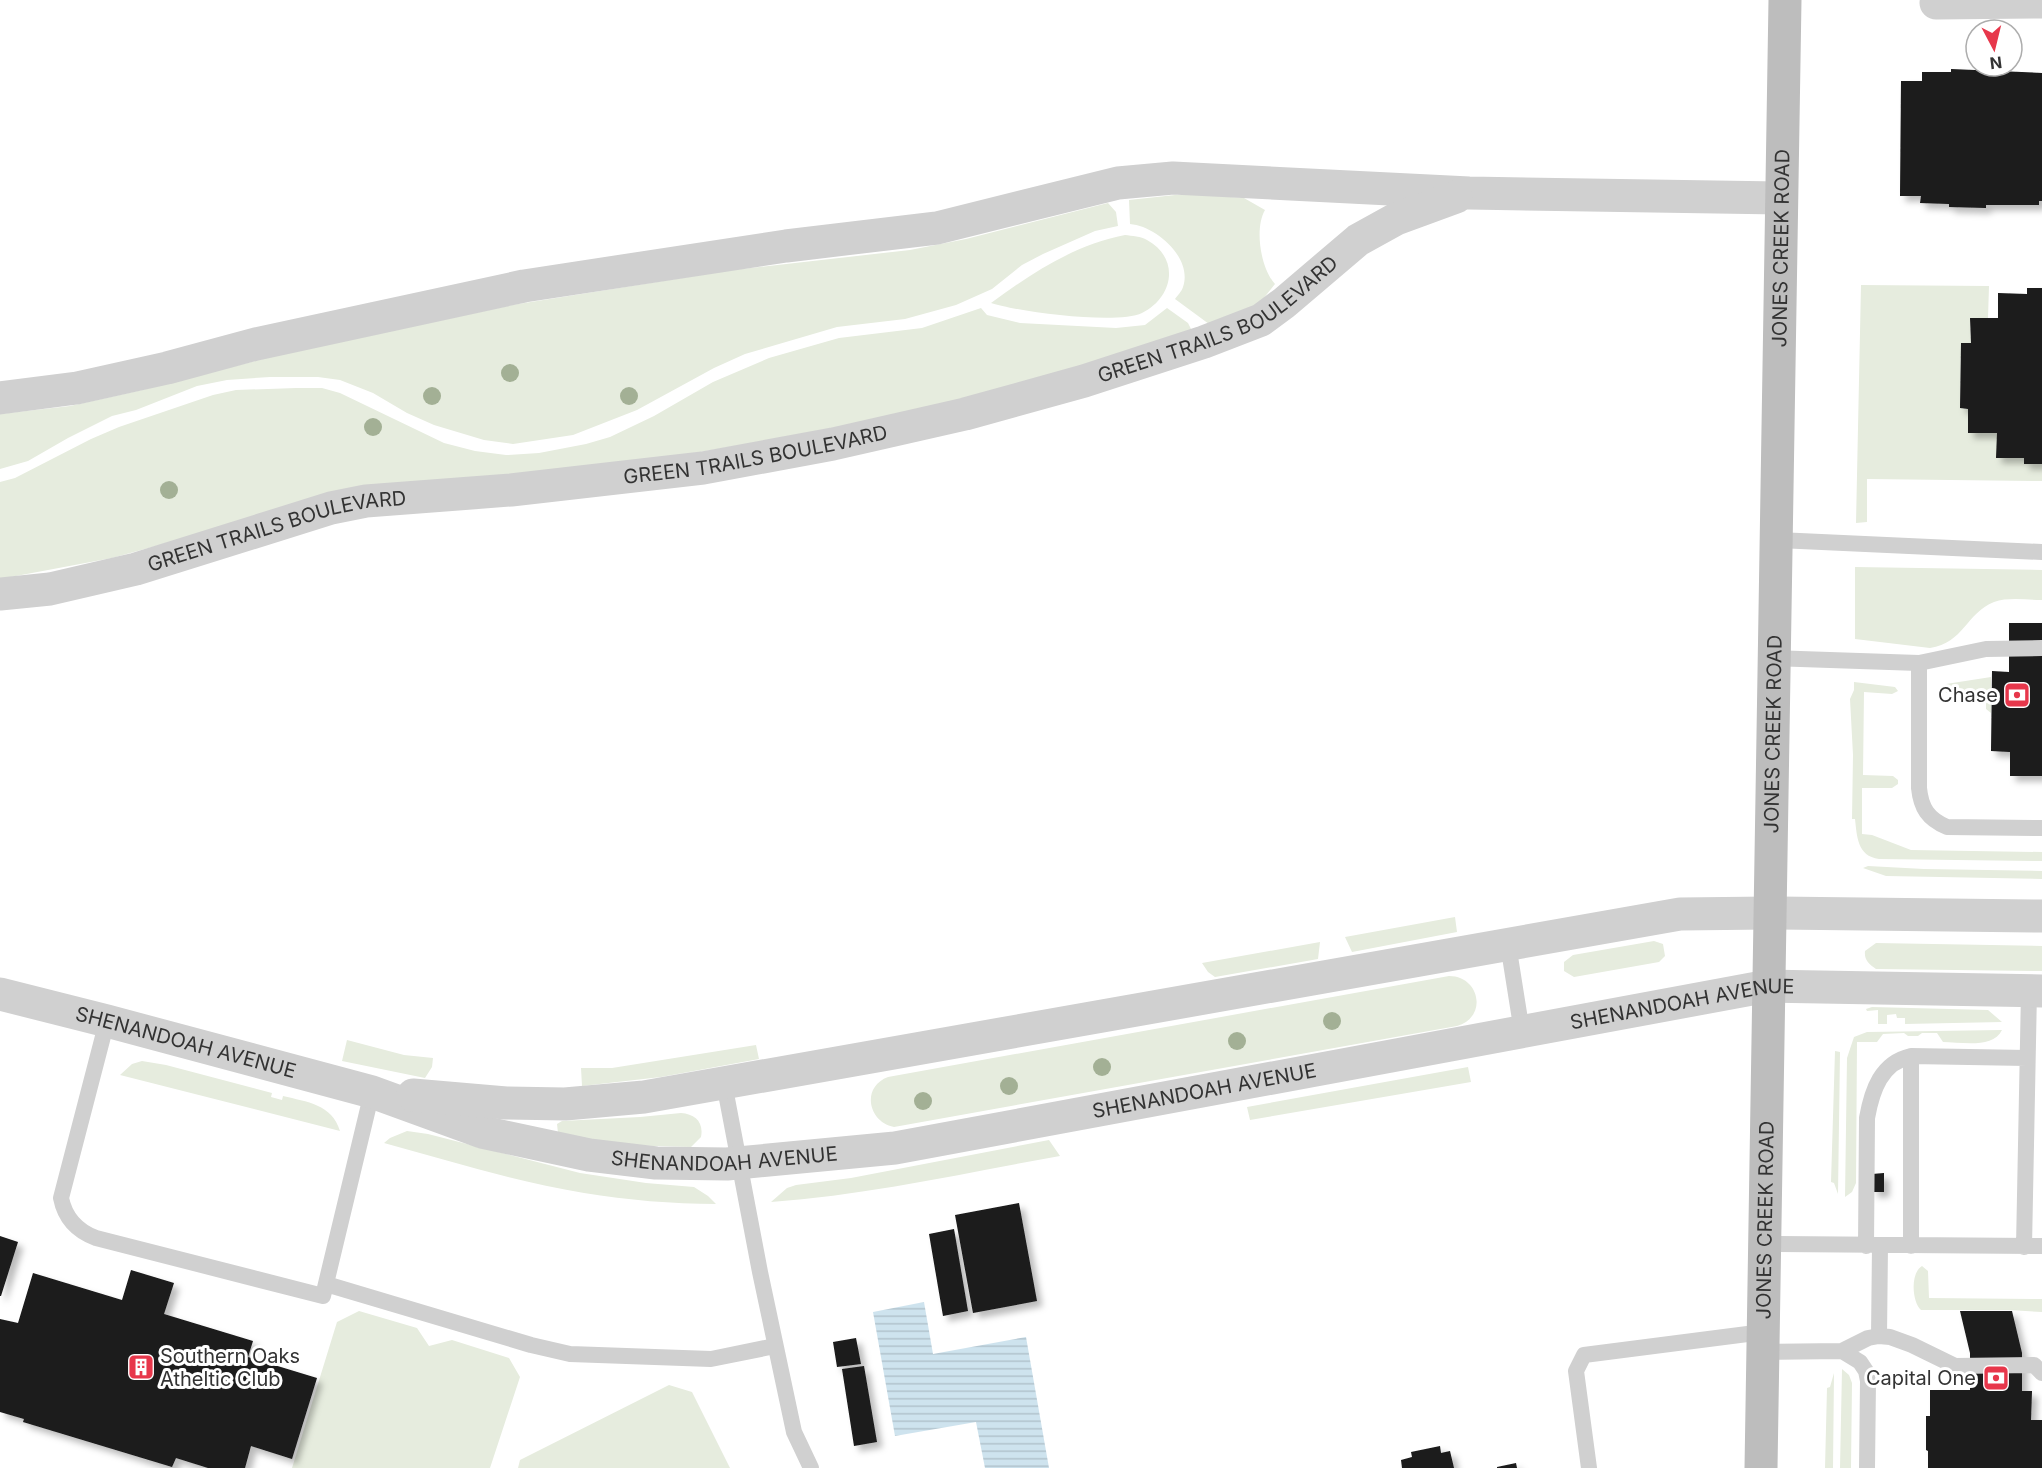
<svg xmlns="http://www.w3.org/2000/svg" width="2042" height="1468" viewBox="0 0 2042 1468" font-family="Inter,sans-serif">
	<defs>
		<pattern id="water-rules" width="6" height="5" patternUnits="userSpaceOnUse" patternTransform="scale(1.5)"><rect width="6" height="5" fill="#cee3ee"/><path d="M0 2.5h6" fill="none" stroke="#b1c3cd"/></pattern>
		<filter id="shadow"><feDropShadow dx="5.5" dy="5.5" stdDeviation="3" flood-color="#0004"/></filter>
	</defs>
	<rect width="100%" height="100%" fill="#fff"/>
	<path fill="#e6ecde" d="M1175 195H1203L1244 198 1265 210C1254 229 1261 269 1275 284L1259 304 1209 324 1175 299C1177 296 1182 291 1183 287 1193 258 1156 226 1130 224L1129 200Z
		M1108 203 1116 212 1118 226 1095 231 1043 254 1022 265 992 289 956 305 905 319 837 327 745 354 714 368 637 410 573 435 513 444 484 440 434 425 407 413 373 393 340 380 318 377H270L227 380 197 386 136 410 112 416 68 438 28 461 0 469V414L70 406 142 390 274 356 512 305 732 270 910 250 966 239Z
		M1125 235C1132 236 1141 236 1147 240 1180 258 1174 297 1142 313 1117 325 1019 312 991 303 1032 273 1074 245 1125 235Z
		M1861 285 1989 286 1988 318H1970L1971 343H1961L1960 408 1968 409V433H1997V457L2024 458V464H2042V481L1867 479V522L1856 523Z
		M981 308 987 315 1020 323 1116 328 1145 325 1167 308 1188 323 1192 331 1115 357 923 410 771 440 185 538 112 558 0 579V482L15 478 91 439 119 427 213 395 236 390 296 388H322L340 393 444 443 475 451 506 455 539 453 586 444 610 437 654 416 713 382 769 358 839 338 922 328Z
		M1855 567 2042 570V600C2027 600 2008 597 1994 602 1966 613 1964 643 1930 648L1855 639Z
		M1991 677V713L1986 709V694H1948L1943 690 1946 684Z
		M1854 682 1895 687 1898 691 1892 694 1864 692 1863 775 1893 776 1898 780V784L1892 788H1862V834L1872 835 1911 850 2042 852V861L1879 859C1857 856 1857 836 1855 819H1852L1853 755 1850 699 1854 690Z
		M1868 866 1924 869 2042 871V879L1886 876 1863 868Z
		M1455 917 1457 932 1352 952 1345 937Z
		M1654 941 1663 944 1665 956 1659 962 1574 977 1564 971V962L1573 955Z
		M1320 942 1318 959 1215 977 1208 972 1202 963Z
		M1876 943 2042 946V971L1876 969C1869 964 1864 960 1865 951Z
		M1449 976C1480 976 1488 1017 1457 1026L894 1127C868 1122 861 1087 888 1077Z
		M1872 1007 1988 1010 2002 1022 1905 1024V1018H1897L1896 1014 1887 1015V1024H1878V1010L1867 1011 1866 1009Z
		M2002 1030C1993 1049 1961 1042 1943 1042L1937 1033H1922L1918 1036H1908L1904 1033 1883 1034 1877 1042H1857L1856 1183 1852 1192 1845 1197 1847 1058 1854 1037 1867 1032Z
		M347 1040 404 1055 433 1058 432 1067 425 1078 342 1061Z
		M756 1045 759 1059 661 1077 582 1086 581 1068H612Z
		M1835 1051 1840 1052 1838 1194 1834 1183 1831 1182Z
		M142 1061 166 1065 272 1093 271 1097 282 1100 283 1096C307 1102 332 1104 340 1131L120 1075 132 1064Z
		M1468 1067 1471 1082 1250 1120 1247 1107Z
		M681 1113C695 1114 704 1122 701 1137L691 1147 618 1145 558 1133 557 1124 562 1121 640 1117Z
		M407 1131 428 1134 580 1173 646 1183 694 1187 708 1196 716 1204C672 1204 628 1200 584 1193 516 1182 450 1161 384 1143L390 1138Z
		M1049 1140 1060 1156C964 1173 868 1195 771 1202L787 1188 796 1185 851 1178Z
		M1922 1266 1928 1271 1929 1298 2042 1299V1312L2008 1310H1921C1912 1302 1910 1273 1922 1266Z
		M359 1311 417 1328 429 1346 452 1340 509 1358 520 1377 490 1468H292L337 1322Z
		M1842 1369 1849 1375 1852 1383 1851 1468H1840Z
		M1834 1373 1833 1468H1825L1827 1388 1830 1387Z
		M669 1385 692 1392 730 1468H518L520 1460Z"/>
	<path fill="url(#water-rules)" d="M924 1302 933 1354 1026 1337 1049 1468H985L976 1422 895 1436 873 1312Z"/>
	<path fill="#1a1a1a" filter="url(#shadow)" d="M1951 69 2042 73V201H2039V205H1986V208L1949 207V204L1920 203 1921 196H1900L1901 81H1922V72H1951Z
		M2027 288H2042V464H2024V458H1996L1997 433H1968V409L1960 408 1961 343H1971L1970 318H1998V293L2027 294Z
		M2009 623H2042V776H2010V752L1991 751 1992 671 2009 672Z
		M1884 1173V1192H1872V1174Z
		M1019 1203 1037 1301 973 1313 955 1215Z
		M954 1229 968 1311 943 1316 929 1234Z
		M0 1236 18 1242 1 1296H0Z
		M131 1270 174 1283 164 1314 253 1341 248 1357 317 1378 292 1459 251 1446 245 1468H208L176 1458 172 1467 23 1422 24 1419 0 1412V1319L18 1323 33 1273 122 1300Z
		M1960 1311H2012L2022 1353V1391H2032L2031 1420H2042V1468H1928V1451L1926 1450V1416H1930V1390H1970V1353Z
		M856 1338 861 1364 837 1367 833 1342Z
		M864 1366 877 1442 854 1446 842 1369Z
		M1440 1446 1441 1453 1450 1451 1454 1468H1402L1401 1460 1412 1457 1411 1452Z
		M1516 1463 1517 1468H1497V1467Z"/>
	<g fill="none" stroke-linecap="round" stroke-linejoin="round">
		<path stroke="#d0d0d0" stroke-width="16" d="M1776 540 2042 552
			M1774 658 1919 663V788C1921 808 1928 819 1947 827L2042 828
			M1919 663 1986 649 2042 648
			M1508 944 1522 1032
			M107 1021 61 1198C65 1218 77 1231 96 1238L323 1296 372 1092
			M724 1083 760 1272 794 1432 811 1468
			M1765 1244 2042 1246
			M1866 1246 1867 1118C1872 1090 1881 1063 1911 1056
			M1911 1246V1056L2027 1058
			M2024 1247 2029 991
			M326 1284 531 1345 570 1354 711 1359 775 1346
			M1879 1336 1880 1246
			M1842 1351 1868 1338 1879 1336 1890 1337 1912 1345 1955 1366 2034 1365 2042 1373
			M1763 1352 1842 1351 1860 1362 1866 1371 1868 1381 1867 1468
			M1589 1468 1576 1371 1584 1355 1763 1332"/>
		<g stroke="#d0d0d0" stroke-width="33">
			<path d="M1936 3 2042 2"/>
			<path d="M0 398 77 388 167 368 256 344 524 286 786 246 937 228 1118 183 1173 178 1469 193 1781 198"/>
			<path id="s1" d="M0 594 50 589 136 569 331 508 366 501 511 490 703 468 833 444 965 414 1084 381 1204 342 1261 320 1284 303 1358 240 1396 219 1456 197"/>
			<path id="s2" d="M0 994 107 1021 372 1092 482 1132 589 1155 656 1163 727 1164 895 1148 1768 986 2042 991"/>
			<path d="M413 1095 506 1103 565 1104 644 1097 1680 914 1769 913 2042 916"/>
		</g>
		<path stroke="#bdbdbd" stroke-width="33" id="s3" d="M1761 1468 1785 0"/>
	</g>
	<g fill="#a3b095">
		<circle cx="510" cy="373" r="9"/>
		<circle cx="432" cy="396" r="9"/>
		<circle cx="629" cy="396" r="9"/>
		<circle cx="373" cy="427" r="9"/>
		<circle cx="169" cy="490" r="9"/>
		<circle cx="1332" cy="1021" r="9"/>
		<circle cx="1237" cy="1041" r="9"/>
		<circle cx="1102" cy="1067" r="9"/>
		<circle cx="1009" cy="1086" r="9"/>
		<circle cx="923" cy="1101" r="9"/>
	</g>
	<defs>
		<symbol id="bank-square" viewBox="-11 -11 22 22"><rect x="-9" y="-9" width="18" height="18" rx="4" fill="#e7374b" stroke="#fff"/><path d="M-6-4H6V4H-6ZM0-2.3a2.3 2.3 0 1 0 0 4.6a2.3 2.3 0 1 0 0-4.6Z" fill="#fff"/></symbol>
		<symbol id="building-square" viewBox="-11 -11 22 22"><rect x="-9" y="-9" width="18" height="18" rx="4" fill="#e7374b" stroke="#fff"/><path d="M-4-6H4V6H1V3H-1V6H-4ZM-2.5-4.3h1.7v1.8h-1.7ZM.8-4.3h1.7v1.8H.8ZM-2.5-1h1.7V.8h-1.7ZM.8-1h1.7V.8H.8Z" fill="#fff"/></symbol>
	</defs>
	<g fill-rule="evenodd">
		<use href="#bank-square" x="2002" y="680" width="30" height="30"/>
		<use href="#building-square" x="126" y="1352" width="30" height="30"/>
		<use href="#bank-square" x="1981" y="1363" width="30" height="30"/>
	</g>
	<g text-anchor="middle" stroke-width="6" stroke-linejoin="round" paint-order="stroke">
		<g font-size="20" fill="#333" stroke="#fff">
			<text dy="7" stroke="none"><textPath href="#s3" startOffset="1220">JONES CREEK ROAD</textPath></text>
			<text dy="7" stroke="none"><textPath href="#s1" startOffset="1257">GREEN TRAILS BOULEVARD</textPath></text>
			<text dy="7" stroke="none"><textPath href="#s1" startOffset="771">GREEN TRAILS BOULEVARD</textPath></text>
			<text dy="7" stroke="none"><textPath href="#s1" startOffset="285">GREEN TRAILS BOULEVARD</textPath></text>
			<text dy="7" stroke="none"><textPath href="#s3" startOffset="734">JONES CREEK ROAD</textPath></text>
			<text dy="7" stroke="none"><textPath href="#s2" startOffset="1719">SHENANDOAH AVENUE</textPath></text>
			<text dy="7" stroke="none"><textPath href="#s2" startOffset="192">SHENANDOAH AVENUE</textPath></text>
			<text dy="7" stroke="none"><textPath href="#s2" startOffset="1233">SHENANDOAH AVENUE</textPath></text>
			<text dy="7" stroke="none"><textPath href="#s2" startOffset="747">SHENANDOAH AVENUE</textPath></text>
			<text dy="7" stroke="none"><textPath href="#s3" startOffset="248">JONES CREEK ROAD</textPath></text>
		</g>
		<g font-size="20" fill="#333" stroke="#fff" text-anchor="end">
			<text x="1998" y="702">Chase</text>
			<text x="160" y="1363" text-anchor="start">Southern Oaks<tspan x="160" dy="23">Atheltic Club</tspan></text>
			<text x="1976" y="1385">Capital One</text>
		</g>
	</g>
	<g transform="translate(1994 48) rotate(173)"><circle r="28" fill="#ffffff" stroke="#adadad" stroke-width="1.5"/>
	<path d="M0-4.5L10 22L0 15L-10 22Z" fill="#e7374b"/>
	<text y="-9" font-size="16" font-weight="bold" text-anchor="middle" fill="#333333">N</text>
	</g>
</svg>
